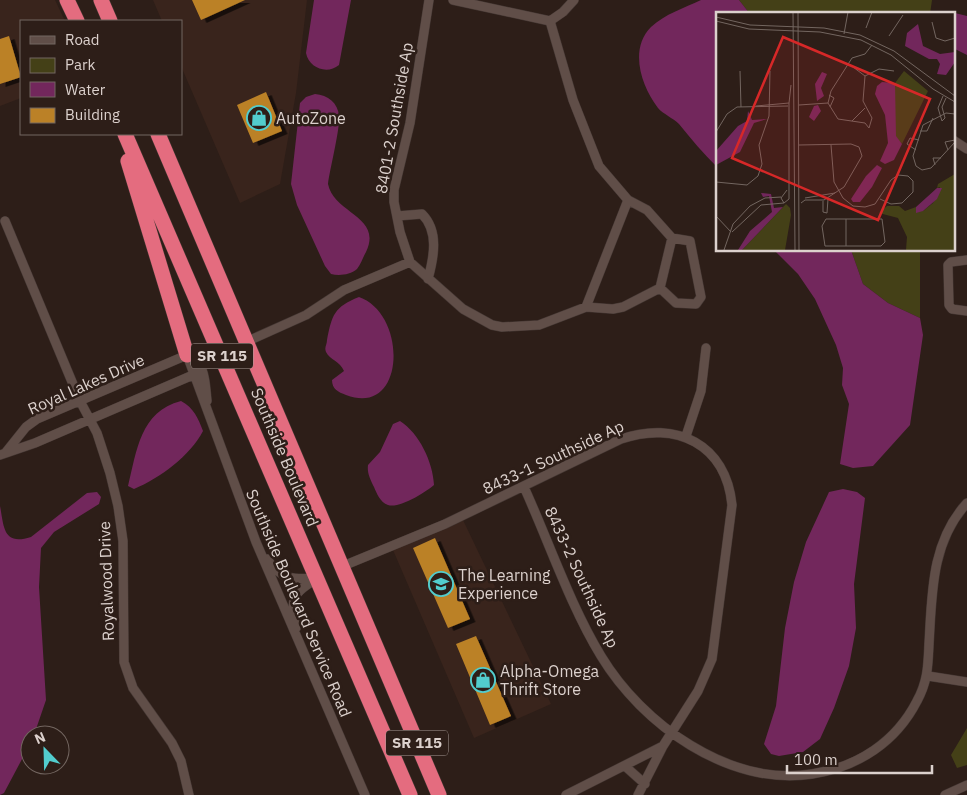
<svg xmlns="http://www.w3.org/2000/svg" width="967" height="795" viewBox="0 0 967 795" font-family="'IBM Plex Sans',sans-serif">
	<defs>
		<filter id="shadow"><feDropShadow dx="5.5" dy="3" stdDeviation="0" flood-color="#0009"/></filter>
	</defs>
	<rect width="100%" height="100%" fill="#2d1e18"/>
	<path fill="#39241c" d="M0 0H55L65 21H21V98L0 106Z
		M153 0H307L296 93 280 184 240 203 181 66V21H162Z
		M463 520 551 704 474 738 393 550Z"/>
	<path fill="#444017" d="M739 0H932L930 14H750Z
		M851 250H920V318L888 303 863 284Z
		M967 728V765L957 768 951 755Z"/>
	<path fill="#72275c" d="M314 0H351L339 65C327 75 309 68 306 53Z
		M701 0H739L750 14H717V167C703 153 691 139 679 124 673 118 663 114 658 108 641 86 629 49 651 27 665 14 684 8 701 0Z
		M951 12 967 16V55L953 48V14H943Z
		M315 94C328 95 338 103 339 116 340 130 330 168 328 184 334 214 383 216 366 252 363 257 361 264 357 269 350 275 339 276 331 274L325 266 297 205 291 184 300 103 306 97Z
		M774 250H851L863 284 888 303 920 318 923 335 910 425 873 466 853 468 840 464 849 404 842 385 843 368 836 345 815 299 798 274Z
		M359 297C408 314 406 418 346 395 338 392 332 389 332 380L344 371C340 361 330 360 326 352 324 347 327 345 327 340 332 315 334 307 359 297Z
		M181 401C194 408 198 418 203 431 190 456 160 478 134 489L128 486C137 450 140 412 181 401Z
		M400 421C419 433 433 462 434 485 426 492 399 509 388 505 380 502 377 494 374 487 370 479 367 473 368 465L380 452 393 424Z
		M843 489 857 492 865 498 854 584 856 628 849 666 834 708 820 739 803 752 779 756 771 754 764 744 776 706 785 628 794 582 806 542 829 492Z
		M97 492 101 497 99 504 54 532 41 548 39 587 46 700 34 735H30V744L4 793 0 795V506C4 527 3 546 31 537L87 493Z"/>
	<path fill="#bb8127" filter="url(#shadow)" d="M192 0H245L201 20Z
		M9 36 21 77 0 84V39Z
		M266 92 282 131 253 143 237 105Z
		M435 538 470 619 448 628 413 548Z
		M476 636 511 716 490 725 456 644Z"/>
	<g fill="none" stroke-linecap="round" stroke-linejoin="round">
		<defs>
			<path id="street" d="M429 0 410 123 394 190V202L400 232 410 262 463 309 492 325 502 327 539 325 586 307 613 309 623 307 660 288
				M453 0 550 21
				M550 21 573 100 599 166 628 200 647 210 672 238 690 241 701 297 696 304 676 303 660 288
				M550 21 563 12 574 0
				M953 140 967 149
				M397 216 422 214C439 231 434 257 428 279
				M5 221 80 401 97 433 110 473 118 506 123 541 124 662 133 688 172 743 181 761 189 795
				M967 260 951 262 948 265 949 305 952 309 967 311
				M660 288 672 238
				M586 307 628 200
				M248 341 306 315 344 290 410 262
				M187 355 256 542 365 795
				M187 355C206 362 205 383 207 401
				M686 436 701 391 706 348
				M6 452 26 427 37 419 187 355
				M0 455 35 443 193 375
				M524 487C549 542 570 605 601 656 642 724 729 787 812 774 858 767 896 742 917 701 928 681 928 665 929 644 932 594 931 542 967 503
				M267 559C280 579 293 580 316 578
				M343 566 445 524 621 439C676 420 726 444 732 505L712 659 698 691 663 746 638 795
				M296 628C290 598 292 593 318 578
				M928 676 967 682
				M626 767 645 784
				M566 795 663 746
				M945 795 967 785"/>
			<path id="highway" d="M67 0 77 21
				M101 0 110 21
				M125 134 410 795
				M158 134 439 795
				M128 161 187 355"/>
		</defs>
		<use href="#street" stroke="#453834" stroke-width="10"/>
		<use href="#highway" stroke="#453834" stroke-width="16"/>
		<use href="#street" stroke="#604e48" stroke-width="9"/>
		<use href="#highway" stroke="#e46c7f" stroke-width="15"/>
	</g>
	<defs>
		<symbol id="shop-ring" viewBox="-11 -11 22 22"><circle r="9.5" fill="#2d1e18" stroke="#52cdce" stroke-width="1.5"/><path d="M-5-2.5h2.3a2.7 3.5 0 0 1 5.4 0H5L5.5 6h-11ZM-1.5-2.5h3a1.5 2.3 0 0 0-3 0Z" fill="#52cdce"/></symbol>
		<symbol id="school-ring" viewBox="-11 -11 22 22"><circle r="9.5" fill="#2d1e18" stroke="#52cdce" stroke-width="1.5"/><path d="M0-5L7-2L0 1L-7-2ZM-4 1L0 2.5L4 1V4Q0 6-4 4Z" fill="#52cdce"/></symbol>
	</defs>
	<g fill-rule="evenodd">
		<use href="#shop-ring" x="245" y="104" width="28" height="28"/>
		<use href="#school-ring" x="427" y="570" width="28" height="28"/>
		<use href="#shop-ring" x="469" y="666" width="28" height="28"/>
	</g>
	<g text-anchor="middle" stroke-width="5" stroke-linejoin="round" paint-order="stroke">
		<g fill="#2d1e18" stroke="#a89b97" stroke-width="1">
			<rect x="191" y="343.5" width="62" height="25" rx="4"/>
			<rect x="386" y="730.5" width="62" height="25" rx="4"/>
		</g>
		<g font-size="15" font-weight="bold" fill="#dcd1cd">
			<text x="222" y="361">SR 115</text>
			<text x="417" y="748">SR 115</text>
		</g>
		<g font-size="16" fill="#dcd1cd" stroke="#2d1e18" text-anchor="start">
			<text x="276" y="124">AutoZone</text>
			<text x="458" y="581">The Learning<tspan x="458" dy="18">Experience</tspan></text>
			<text x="500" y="677">Alpha-Omega<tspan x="500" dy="18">Thrift Store</tspan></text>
		</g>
		<g font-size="16" fill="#dcd1cd" stroke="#2d1e18">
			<text transform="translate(394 118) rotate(-80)" y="6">8401-2 Southside Ap</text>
			<text transform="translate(86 384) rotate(-24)" y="6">Royal Lakes Drive</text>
			<text transform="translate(285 457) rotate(67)" y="6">Southside Boulevard</text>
			<text transform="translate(553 457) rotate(-25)" y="6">8433-1 Southside Ap</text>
			<text transform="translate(582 577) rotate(65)" y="6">8433-2 Southside Ap</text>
			<text transform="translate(106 581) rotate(-92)" y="6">Royalwood Drive</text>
			<text transform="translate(299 603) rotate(67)" y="6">Southside Boulevard Service Road</text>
		</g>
	</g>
	<g transform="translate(716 12)">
		<rect width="239" height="239" fill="#2d1e18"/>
		<path d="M188 59 212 79 186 132 179 124V71ZM239 162V238H190L191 225 182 206 163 201 171 194H183L189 199 200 195 207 199 217 191 224 175 221 176 222 172ZM70 192 74 196 75 203 69 238H26Z" fill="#444017"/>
		<path d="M202 12 207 34 224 42 239 40V50L230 63 221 62 224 52 221 47H213L189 34 191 21ZM106 60 111 62 105 76 108 84 101 89 99 72ZM166 70 179 71 180 124 186 132 178 148 169 152 164 149 172 131 169 103 159 82 161 74ZM98 94 102 93 105 99 98 109 93 105ZM32 99 36 108 51 107 38 111 24 140 0 153V139L22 114 31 109ZM161 153 166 156 156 175 144 190H137L135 187 150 164ZM221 176H226L221 187 207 199 200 201V195ZM45 181 55 182 58 196 67 195 26 238H22L34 219 56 200 53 184 47 185Z" fill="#72275c"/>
		<path fill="none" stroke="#736660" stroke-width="1" d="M77 0 79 238M82 0 83 238M0 5 34 13 108 16 144 23 178 39 239 84M0 9 33 17 104 20 145 28 175 43 217 77 239 90M216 10 220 26 229 29 239 26M150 16 156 0M128 22 132 0M173 24 187 3M133 52 149 64M24 59 25 95M149 64 147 89 156 106 153 116 149 111 122 107 112 91 115 79 136 46 149 42 156 33M149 64 163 57 178 59M113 83 118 86 114 95M227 84 222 96 226 109 229 106 226 95 230 86M73 91 75 73M83 93 112 91M40 94 73 91M239 102 230 101 207 113 197 144 200 154 206 158 215 156 239 130M136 109 149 96M204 119H211L217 106M0 120 11 102 21 95 72 94M83 133 135 132 143 135 146 144 128 175 108 188H89L85 191M115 133 118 170 127 186 137 194 149 195 159 192 175 168 182 163 192 164 197 169V180L186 191 175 192 164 187M200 138 191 132 194 126 203 128M232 138 229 130 239 128M219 153 217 146H225M0 170 31 173 42 164 46 152 43 133 53 104 54 59M71 178 65 186 68 191 73 187V91M89 186 119 181M107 189V200L111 201 112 187M0 204 15 220M110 207H166L169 230 165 234H109L106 214ZM130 207V234M16 220 45 193 68 191M8 238 17 212 34 194 49 186 65 185"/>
		<path fill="#d62828" fill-opacity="0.15" stroke="#d62828" stroke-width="2.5" d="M67 25 214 87 162 208 16 146Z"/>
		<rect width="239" height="239" fill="none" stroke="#dcd1cd" stroke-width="2.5"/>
	</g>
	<rect x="20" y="20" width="162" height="115" fill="#2d1e18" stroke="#736660"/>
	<rect x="30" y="36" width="25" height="8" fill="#604e48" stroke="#736660"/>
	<text x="65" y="45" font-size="15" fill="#dcd1cd">Road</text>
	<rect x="30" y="58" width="25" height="15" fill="#444017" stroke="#736660"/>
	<text x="65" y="70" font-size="15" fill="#dcd1cd">Park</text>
	<rect x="30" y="82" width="25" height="15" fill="#72275c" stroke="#736660"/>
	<text x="65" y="95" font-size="15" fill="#dcd1cd">Water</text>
	<rect x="30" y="108" width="25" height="15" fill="#bb8127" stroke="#736660"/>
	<text x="65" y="120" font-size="15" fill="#dcd1cd">Building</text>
	<g transform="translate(45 750) rotate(337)"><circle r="24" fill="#2d1e18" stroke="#736660"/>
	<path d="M0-4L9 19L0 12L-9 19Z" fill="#52cdce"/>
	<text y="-8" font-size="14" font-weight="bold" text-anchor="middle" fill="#dcd1cd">N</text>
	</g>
	<path d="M787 765v8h145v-8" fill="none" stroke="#dcd1cd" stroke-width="2.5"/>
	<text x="794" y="765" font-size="15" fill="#dcd1cd" stroke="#2d1e18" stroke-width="4" paint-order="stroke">100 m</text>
</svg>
